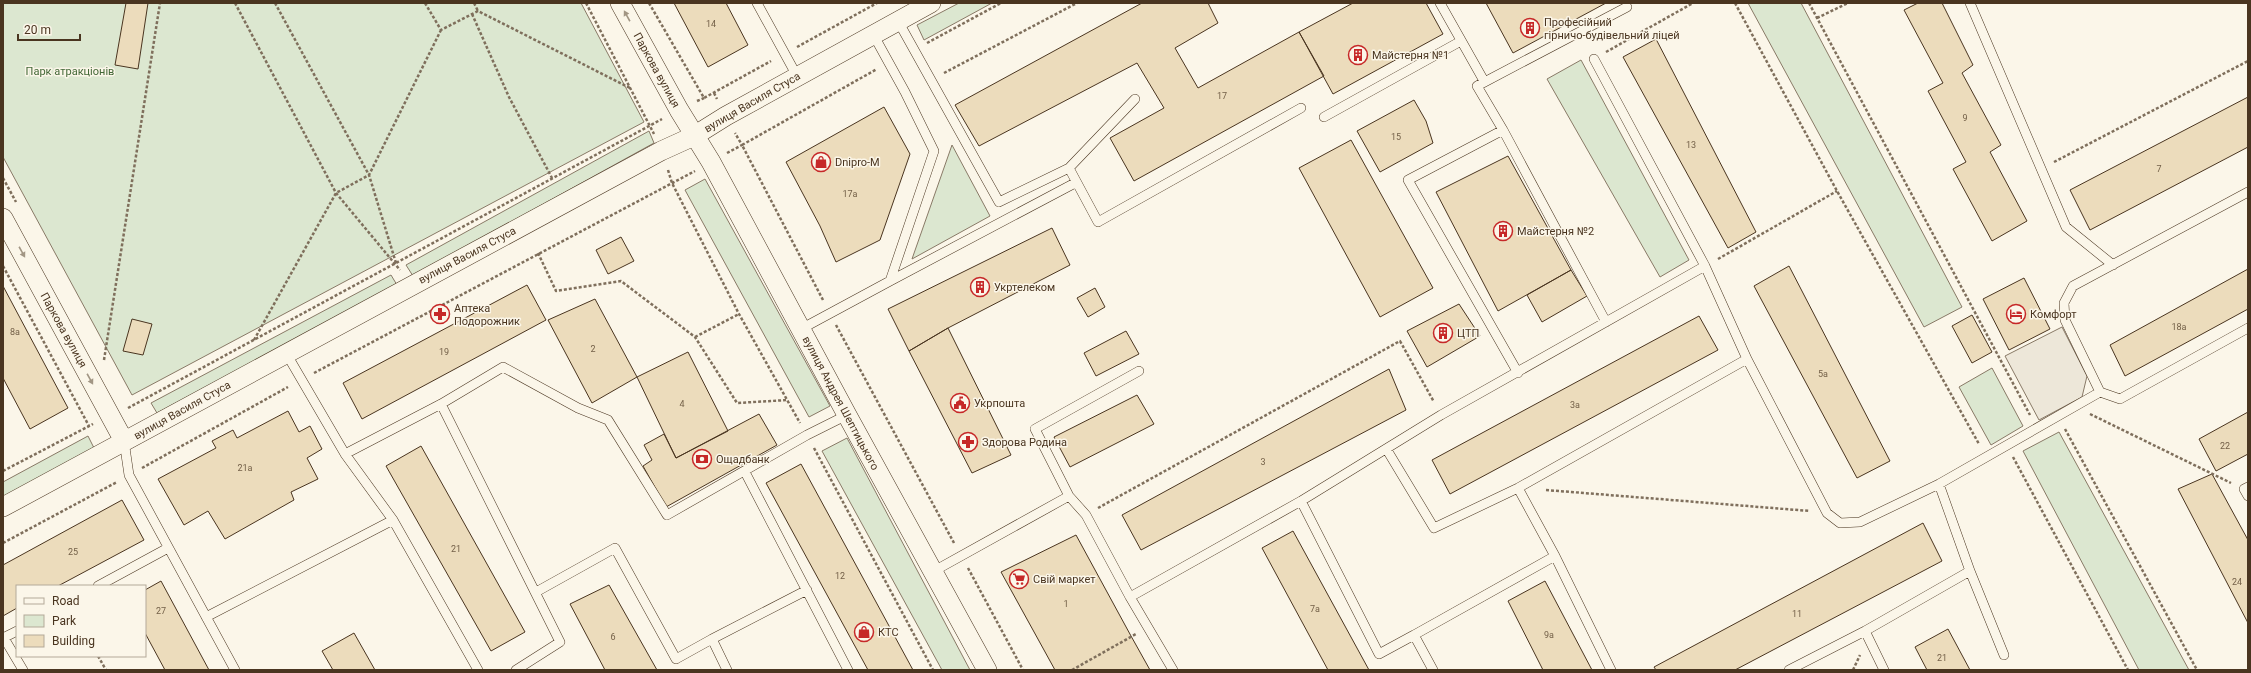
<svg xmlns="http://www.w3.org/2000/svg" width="2251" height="673" viewBox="0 0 2251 673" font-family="Roboto,sans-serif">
	<rect width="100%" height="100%" fill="#fbf6e9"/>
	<path fill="#dce7d0" stroke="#887966" d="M3 3H581L644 122 132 395 3 157Z
		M959 3H992L924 40 917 25Z
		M1748 3H1801L1962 307 1924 327Z
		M1581 60 1689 260 1660 277 1547 79Z
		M649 131 654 143 413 276 406 265Z
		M952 145 990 216 912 259Z
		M705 179 830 406 809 417 685 190Z
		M391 275 397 285 157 413 151 403Z
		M1992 368 2023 426 1991 445 1959 387Z
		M2059 432 2189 670H2139L2023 451Z
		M88 436 94 448 3 497V482Z
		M847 438 970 670H942L822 451Z"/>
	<path fill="#ede7d9" stroke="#887966" d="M2062 327 2087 376 2082 397 2039 420 2005 356Z"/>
	<path fill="#ecdcbc" stroke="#4a3520" d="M126 3H148L138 69 115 65Z
		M674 3H726L748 45 708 67Z
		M1142 3H1208L1218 23 1175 48 1198 88 1299 32 1324 76 1134 181 1110 138 1164 108 1137 63 979 146 955 105Z
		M1353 3H1426L1443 34 1333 94 1299 32Z
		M1486 3H1606L1513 53Z
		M1918 3H1942L1973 65 1962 73 2001 145 1990 152 2027 221 1992 241 1953 169 1966 162 1928 91 1943 83 1904 10Z
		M1656 39 1756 232 1728 248 1623 57Z
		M2248 97V147L2090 230 2070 190Z
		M1414 100 1426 121 1433 143 1380 172 1357 131Z
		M884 107 910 154 880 240 836 262 820 226 786 162Z
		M1351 140 1433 288 1380 317 1299 168Z
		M1508 156 1571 270 1498 311 1436 192Z
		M1052 228 1070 265 948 328 909 351 888 309Z
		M621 237 634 261 608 274 596 250Z
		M1789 266 1890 461 1857 478 1754 286Z
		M2248 269V309L2125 376 2110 345Z
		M1571 270 1587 296 1542 322 1527 295Z
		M2024 278 2050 329 2009 350 1983 299Z
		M527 285 546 320 362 419 343 383Z
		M3 286 68 408 30 429 3 378Z
		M1095 288 1105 307 1088 317 1077 298Z
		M595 299 637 377 592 403 548 320Z
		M1459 304 1480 336 1427 367 1407 331Z
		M1972 315 1992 352 1972 363 1952 326Z
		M1699 316 1718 350 1450 494 1432 460Z
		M132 319 152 324 143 355 123 351Z
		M948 328 1011 455 972 473 909 351Z
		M1126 331 1139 354 1096 376 1084 353Z
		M688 352 728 431 676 458 637 377Z
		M1389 369 1406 410 1141 550 1122 515Z
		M1137 395 1154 424 1070 467 1054 437Z
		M288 411 299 432 310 426 322 449 307 458 318 479 291 492 294 500 225 539 208 511 184 525 158 479 216 448 212 441 233 430 237 438Z
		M2248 412V454L2216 471 2199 439Z
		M759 414 777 445 666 507 643 466 652 460 644 445 664 434 676 458Z
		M421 446 525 632 491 651 386 466Z
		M801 464 913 670H868L766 483Z
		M2212 474 2248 540V623L2178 489Z
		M122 500 144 540 58 586H17V608L3 616V565Z
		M1923 523 1942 561 1735 670H1656L1654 667Z
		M1293 531 1369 670H1328L1262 548Z
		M1076 535 1131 636 1150 670H1055L1001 572Z
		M161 581 209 670H165L145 633V590Z
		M1545 581 1592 670H1543L1508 601Z
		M609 585 657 670H605L570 604Z
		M1948 629 1970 670H1927L1915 647Z
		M354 633 375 670H333L322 651Z"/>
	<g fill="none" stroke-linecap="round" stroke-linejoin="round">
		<defs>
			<path id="lane" d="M757 3 797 76
				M1440 3 1484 81
				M1970 3 2066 227 2113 265
				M898 21 999 202 1069 168 1098 222 1301 108
				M1594 59 1705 266 1747 359 1827 513 1840 523 1860 522 1939 484 2100 392 2065 320 2064 303 2073 286 2248 192
				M1324 117 1461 41
				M1503 130 1408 180 1518 373
				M1069 168 1135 99
				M890 281 1075 183
				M1606 322 1503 130 1477 86 1627 7
				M801 329 890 281 934 151 905 92 873 34
				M1139 371 1035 429 1069 496 1086 515 1130 597 1173 670
				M2100 392 2120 399 2248 328
				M441 404 560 642 516 670
				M124 441 129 475 235 670
				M1387 450 1434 528 1518 488 1747 359
				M345 454 441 404 503 367 578 408 608 420 667 515 807 435 847 415
				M745 472 848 670
				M2248 487 2244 489 2248 496
				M1518 488 1555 556 1611 670
				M1301 501 1379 654 1414 635 1433 670
				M393 520 478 670
				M934 571 1069 496
				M1970 571 2004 655
				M98 586 168 548
				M536 592 615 548 676 659 712 639 727 670
				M1130 597 1301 501 1441 415 1705 266
				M206 617 393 520 345 454 286 353
				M1865 631 1884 670
				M1414 635 1555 556
				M3 638 17 631
				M4 638 23 670
				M712 639 807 590
				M1789 670 1865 631 1970 571 1939 484"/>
			<path id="street" d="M620 3 679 110 711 162 847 415 987 670
				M3 218 124 441
				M3 507 661 151 694 136 726 116 931 3"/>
		</defs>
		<use href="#lane" stroke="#4a3520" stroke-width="10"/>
		<use href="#street" stroke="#4a3520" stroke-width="20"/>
		<path stroke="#7f6f5c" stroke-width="2.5" stroke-dasharray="3 2" stroke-linecap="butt" d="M235 3 336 193 400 270
			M275 3 369 175 396 263
			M425 3 441 30 478 11 630 88
			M474 3 478 11
			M586 3 654 134
			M649 3 704 98 771 61
			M1735 3 1837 191 1979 444
			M1809 3 2030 415
			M472 14 509 97 552 178
			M1817 18 1848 3
			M927 43 1001 3
			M797 47 877 3
			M1606 52 1693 3
			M944 73 1077 3
			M714 93 717 99
			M697 101 704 98
			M727 153 742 145 735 133
			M2054 162 2248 61
			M668 170 672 183 739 314 800 423
			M3 178 16 202
			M538 253 556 291 621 281 695 337 737 403 788 400
			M1718 259 1837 191
			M3 266 89 426
			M823 300 742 145 877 69
			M836 325 954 543
			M695 337 739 314
			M254 340 336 193 369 175 441 30
			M104 360 160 3
			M314 373 695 171
			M128 408 662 119
			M2090 414 2231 483
			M2065 429 2197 670
			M814 448 933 670
			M2013 457 2128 670
			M142 468 288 387
			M3 471 93 424
			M1546 490 1810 511
			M1098 508 1400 341 1434 402
			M3 543 117 482
			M968 568 1023 670
			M98 656 106 670
			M1072 670 1136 634
			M1853 670 1860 655"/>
		<use href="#lane" stroke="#fbf6e9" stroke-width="9"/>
		<use href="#street" stroke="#fbf6e9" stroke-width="19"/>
	</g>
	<defs><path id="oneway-solid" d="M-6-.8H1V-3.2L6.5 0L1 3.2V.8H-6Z"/></defs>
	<g fill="#a29684">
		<use href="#oneway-solid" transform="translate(627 16) rotate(-119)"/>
		<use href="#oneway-solid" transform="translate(22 252) rotate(61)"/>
		<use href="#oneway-solid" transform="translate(90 379) rotate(61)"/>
	</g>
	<defs>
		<symbol id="building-ring" viewBox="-11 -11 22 22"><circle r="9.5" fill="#fbf6e9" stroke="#c62828" stroke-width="1.5"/><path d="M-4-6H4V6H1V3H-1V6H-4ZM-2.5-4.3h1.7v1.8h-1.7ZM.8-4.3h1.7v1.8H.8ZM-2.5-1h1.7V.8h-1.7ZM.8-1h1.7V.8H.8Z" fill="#c62828"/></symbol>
		<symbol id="shop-ring" viewBox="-11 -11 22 22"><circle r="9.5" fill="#fbf6e9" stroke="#c62828" stroke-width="1.5"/><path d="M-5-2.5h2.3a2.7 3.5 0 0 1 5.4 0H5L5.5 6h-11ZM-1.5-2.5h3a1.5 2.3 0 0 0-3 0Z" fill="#c62828"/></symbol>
		<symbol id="pharmacy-ring" viewBox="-11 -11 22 22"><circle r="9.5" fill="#fbf6e9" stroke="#c62828" stroke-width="1.5"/><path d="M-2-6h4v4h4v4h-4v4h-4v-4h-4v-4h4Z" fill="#c62828"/></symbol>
		<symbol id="hotel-ring" viewBox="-11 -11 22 22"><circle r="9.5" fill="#fbf6e9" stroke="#c62828" stroke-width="1.5"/><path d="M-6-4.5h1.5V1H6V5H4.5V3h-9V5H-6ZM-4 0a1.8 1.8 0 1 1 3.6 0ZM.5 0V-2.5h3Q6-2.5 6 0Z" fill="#c62828"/></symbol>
		<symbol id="civic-ring" viewBox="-11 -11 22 22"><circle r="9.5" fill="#fbf6e9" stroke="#c62828" stroke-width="1.5"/><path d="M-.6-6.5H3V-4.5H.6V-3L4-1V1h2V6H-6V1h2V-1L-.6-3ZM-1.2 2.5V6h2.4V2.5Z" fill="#c62828"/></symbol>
		<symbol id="bank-ring" viewBox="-11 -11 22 22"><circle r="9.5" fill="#fbf6e9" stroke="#c62828" stroke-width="1.5"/><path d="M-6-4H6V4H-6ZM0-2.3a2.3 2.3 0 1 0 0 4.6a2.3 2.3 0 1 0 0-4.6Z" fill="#c62828"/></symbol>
		<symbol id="supermarket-ring" viewBox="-11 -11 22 22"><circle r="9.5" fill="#fbf6e9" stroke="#c62828" stroke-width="1.5"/><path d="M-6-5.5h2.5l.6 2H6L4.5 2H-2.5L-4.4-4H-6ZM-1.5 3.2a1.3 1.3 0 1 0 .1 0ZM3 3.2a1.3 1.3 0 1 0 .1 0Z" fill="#c62828"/></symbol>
	</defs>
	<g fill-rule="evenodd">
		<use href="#building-ring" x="1519" y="17" width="22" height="22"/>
		<use href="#building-ring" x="1347" y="44" width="22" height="22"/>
		<use href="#shop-ring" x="810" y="151" width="22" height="22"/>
		<use href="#building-ring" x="1492" y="220" width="22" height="22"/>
		<use href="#building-ring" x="969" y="276" width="22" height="22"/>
		<use href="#pharmacy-ring" x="429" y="303" width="22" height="22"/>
		<use href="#hotel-ring" x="2005" y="303" width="22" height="22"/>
		<use href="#building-ring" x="1432" y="322" width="22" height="22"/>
		<use href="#civic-ring" x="949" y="392" width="22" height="22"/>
		<use href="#pharmacy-ring" x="957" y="431" width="22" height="22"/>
		<use href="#bank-ring" x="691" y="448" width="22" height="22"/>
		<use href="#supermarket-ring" x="1008" y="568" width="22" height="22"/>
		<use href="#shop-ring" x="853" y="621" width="22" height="22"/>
	</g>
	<g text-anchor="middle" stroke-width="3" stroke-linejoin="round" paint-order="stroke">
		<g font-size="9" fill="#725f47">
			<text x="711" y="27">14</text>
			<text x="1222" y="99">17</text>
			<text x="1965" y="121">9</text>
			<text x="1396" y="140">15</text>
			<text x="1691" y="148">13</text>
			<text x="2159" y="172">7</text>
			<text x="850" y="197">17а</text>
			<text x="2179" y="330">18а</text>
			<text x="15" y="335">8а</text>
			<text x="593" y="352">2</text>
			<text x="444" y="355">19</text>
			<text x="1823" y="377">5а</text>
			<text x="682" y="407">4</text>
			<text x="1575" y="408">3а</text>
			<text x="2225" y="449">22</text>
			<text x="1263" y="465">3</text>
			<text x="245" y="471">21а</text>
			<text x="456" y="552">21</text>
			<text x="73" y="555">25</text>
			<text x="840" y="579">12</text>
			<text x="2237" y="585">24</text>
			<text x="1066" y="607">1</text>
			<text x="1315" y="612">7а</text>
			<text x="161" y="614">27</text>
			<text x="1797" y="617">11</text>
			<text x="1549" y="638">9а</text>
			<text x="613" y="640">6</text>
			<text x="1942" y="661">21</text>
		</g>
		<g font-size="11" fill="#4a3520" stroke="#fbf6e9" text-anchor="start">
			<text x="1544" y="26">Професійний<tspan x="1544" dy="13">гірничо-будівельний ліцей</tspan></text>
			<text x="1372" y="59">Майстерня №1</text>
			<text x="835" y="166">Dnipro-M</text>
			<text x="1517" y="235">Майстерня №2</text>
			<text x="994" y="291">Укртелеком</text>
			<text x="454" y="312">Аптека<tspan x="454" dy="13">Подорожник</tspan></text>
			<text x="2030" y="318">Комфорт</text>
			<text x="1457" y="337">ЦТП</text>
			<text x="974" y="407">Укрпошта</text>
			<text x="982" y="446">Здорова Родина</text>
			<text x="716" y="463">Ощадбанк</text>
			<text x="1033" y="583">Свій маркет</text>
			<text x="878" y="636">КТС</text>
		</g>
		<g font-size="11" fill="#4a3520" stroke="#fbf6e9">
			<text transform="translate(657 70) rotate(61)" y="4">Паркова вулиця</text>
			<text transform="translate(752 102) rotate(-30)" y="4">вулиця Василя Стуса</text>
			<text transform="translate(467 255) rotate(-28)" y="4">вулиця Василя Стуса</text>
			<text transform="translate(64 330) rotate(61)" y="4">Паркова вулиця</text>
			<text transform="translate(841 403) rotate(62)" y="4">вулиця Андрея Шептицького</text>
			<text transform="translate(182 410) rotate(-29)" y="4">вулиця Василя Стуса</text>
		</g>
		<g font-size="11" fill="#436837" stroke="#fbf6e9">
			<text x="70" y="75">Парк атракціонів</text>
		</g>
	</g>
	<rect width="2251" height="673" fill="none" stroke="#4a3520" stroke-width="8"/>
	<rect x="16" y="585" width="130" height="72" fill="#fbf6e9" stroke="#b4a999"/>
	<rect x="24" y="598" width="20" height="6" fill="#fbf6e9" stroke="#b4a999"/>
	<text x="52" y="605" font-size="12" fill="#4a3520">Road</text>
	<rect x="24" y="615" width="20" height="12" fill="#dce7d0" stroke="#b4a999"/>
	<text x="52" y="625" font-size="12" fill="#4a3520">Park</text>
	<rect x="24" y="635" width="20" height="12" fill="#ecdcbc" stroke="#b4a999"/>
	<text x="52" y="645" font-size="12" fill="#4a3520">Building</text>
	<path d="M18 34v6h62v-6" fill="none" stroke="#4a3520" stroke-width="2"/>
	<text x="24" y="34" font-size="12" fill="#4a3520" stroke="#fbf6e9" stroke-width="3" paint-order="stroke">20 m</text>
</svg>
